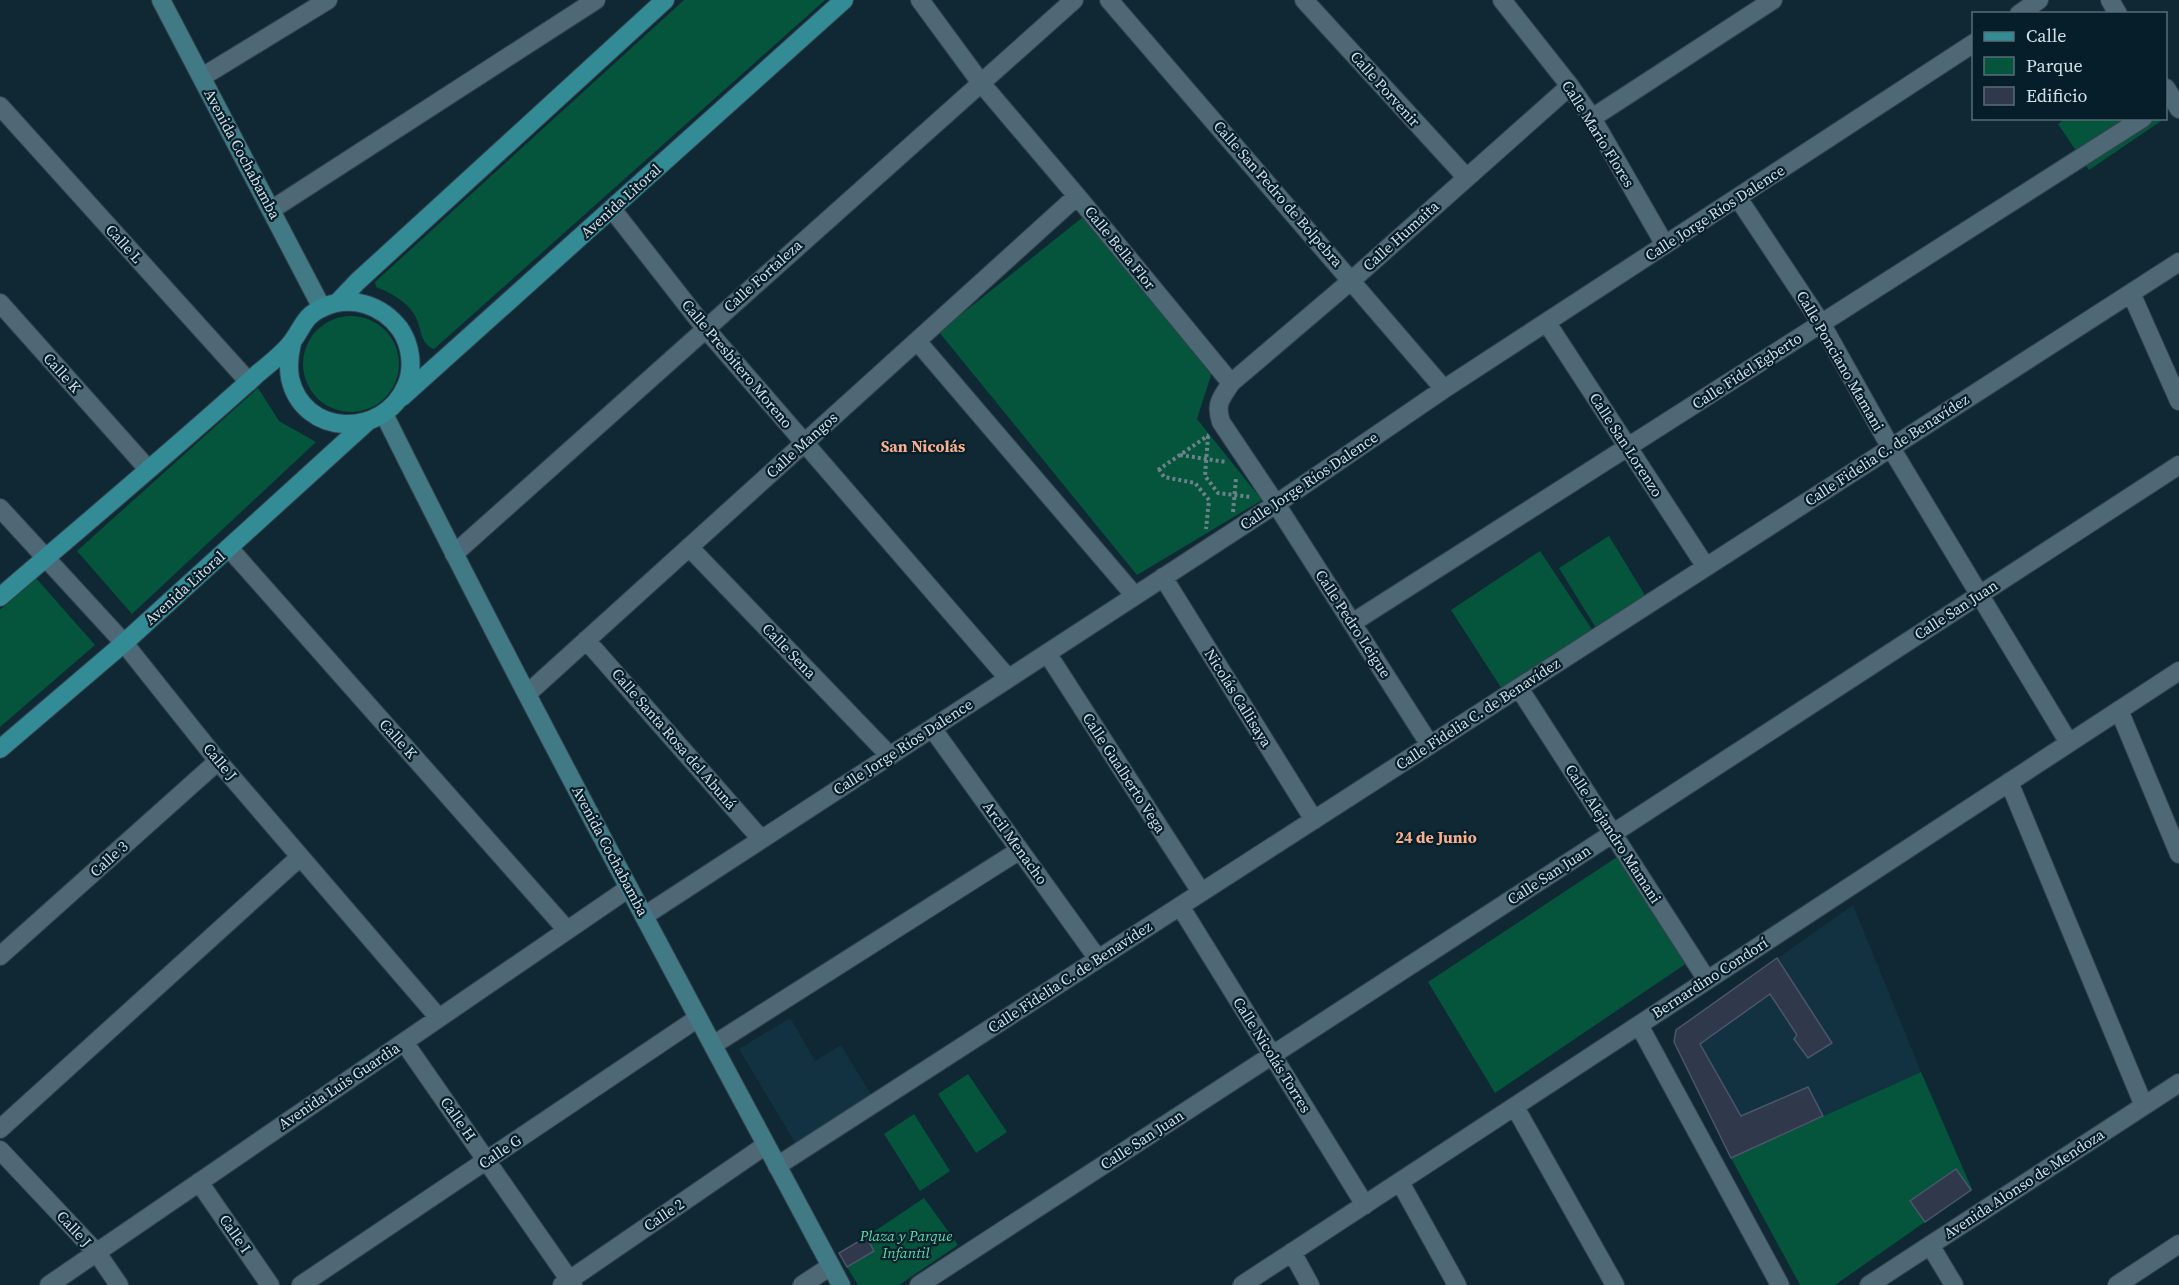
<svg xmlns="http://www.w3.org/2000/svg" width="2179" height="1285" viewBox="0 0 2179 1285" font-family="'Source Serif 4',serif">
	<rect width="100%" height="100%" fill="#102834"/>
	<path fill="#123241" d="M1853 905 1921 1072 1731 1158 1674 1042 1676 1030Z
		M790 1018 815 1061 841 1045 873 1098 796 1144 739 1049Z"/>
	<path fill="#04553b" d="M684 0H825L434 349C419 344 422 326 414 314 406 301 389 292 376 287L375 282Z
		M2066 118 2164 119 2089 170 2058 124Z
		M1083 217 1212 372 1197 419 1262 500 1137 575 939 332Z
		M303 364a48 48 0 1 1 96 0a48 48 0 1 1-96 0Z
		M258 388 279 421 316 442 132 614 77 551Z
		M1609 536 1654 610 1604 641 1559 568Z
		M1540 551 1601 643 1511 703 1451 610Z
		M35 577 95 645 0 727V610Z
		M1617 857 1687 963 1495 1093 1428 982Z
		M1921 1072 1972 1189 1835 1285H1800L1731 1158Z
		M968 1074 1007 1132 976 1153 938 1094Z
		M914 1114 950 1171 920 1191 884 1134Z
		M924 1198 958 1245 899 1285H858L847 1267 873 1252 866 1237Z"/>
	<path fill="#30384c" stroke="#4c556b" stroke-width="1.5" d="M1777 958 1832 1043 1808 1058 1794 1039 1797 1035 1770 994 1700 1044 1741 1116 1808 1087 1823 1116 1731 1158 1674 1042 1676 1030Z
		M1956 1169 1971 1190 1925 1222 1910 1201Z
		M866 1237 874 1251 847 1267 839 1253Z"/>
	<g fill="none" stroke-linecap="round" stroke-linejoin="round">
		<defs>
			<path id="minor" d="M920 0 981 83 1077 196 1231 383C1221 399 1215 403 1221 422L1276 504 1430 745
				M1109 0 1444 389
				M1304 0 1466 177
				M1502 0 1570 86 1592 118 1665 245
				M2110 0 2118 14
				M2019 14 2039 0
				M202 77 328 0
				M2166 88 2179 109
				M0 106 249 382
				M1592 118 1773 0
				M1738 198 1821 323 1891 448 2069 743
				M612 209 705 328 1008 678
				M271 210 596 0
				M2131 293 2179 401
				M0 303 148 469
				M1547 323 1706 567
				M917 341 1135 596
				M1231 383 1352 280 1570 86
				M0 508 124 643 218 761 439 1018
				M689 547 890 756
				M229 548 567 930
				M454 554 1074 0
				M1163 577 1314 820
				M1352 623 2143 118
				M586 640 761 839
				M1047 653 1201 892
				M1519 688 1707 980
				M527 694 1077 196
				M2119 710 2179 854
				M932 728 1098 959
				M2009 782 2144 1106
				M1180 906 1365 1205
				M644 916 1276 504 1444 389 1974 43
				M0 956 218 761
				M1639 1025 1780 1285
				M404 1042 573 1285
				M713 1045 1020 850
				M1515 1107 1615 1285
				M0 1129 300 857
				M0 1150 97 1253 119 1285
				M777 1166 2179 262
				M199 1182 270 1285
				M1400 1182 1457 1285
				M1930 1245 1954 1285
				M1292 1252 1310 1285
				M49 1285 629 888
				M301 1285 698 1018
				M562 1285 766 1145
				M802 1285 831 1266
				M919 1285 2179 465
				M1242 1285 2179 671
				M1869 1285 2179 1083
				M2117 1285 2179 1244"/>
			<path id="secondary" d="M161 0 322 308
				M384 414C530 708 687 996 841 1285"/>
			<path id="primary" d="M337 303 358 281 665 0
				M402 397 844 0
				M0 597C85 524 171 452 254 377 266 366 281 356 291 343 303 328 303 316 324 307 352 295 382 305 400 329 411 345 414 368 406 386 383 439 303 437 290 378 288 366 289 355 292 343
				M0 749 124 643 367 422"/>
		</defs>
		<use href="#minor" stroke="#32424d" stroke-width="20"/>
		<use href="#secondary" stroke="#32424d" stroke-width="20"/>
		<use href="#primary" stroke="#32424d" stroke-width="20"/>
		<path stroke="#6e818b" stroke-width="4" stroke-dasharray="3 3" stroke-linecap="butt" d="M1208 436 1205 476 1218 493 1251 497
			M1180 455 1226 462
			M1159 469 1164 477 1195 483 1209 500 1206 529
			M1158 470 1209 435
			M1233 512 1236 478"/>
		<use href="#minor" stroke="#4f6876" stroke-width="18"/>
		<use href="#secondary" stroke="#417a85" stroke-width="18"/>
		<use href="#primary" stroke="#338c95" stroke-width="18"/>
	</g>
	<g text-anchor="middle" stroke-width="4.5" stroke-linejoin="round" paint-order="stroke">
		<g font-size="15" fill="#d2e0e8" stroke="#061e2a">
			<text transform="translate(1385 89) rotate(48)" y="5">Calle Porvenir</text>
			<text transform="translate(1598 134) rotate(58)" y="5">Calle Mario Flores</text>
			<text transform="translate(242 154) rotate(62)" y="5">Avenida Cochabamba</text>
			<text transform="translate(1278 194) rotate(49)" y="5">Calle San Pedro de Bolpebra</text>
			<text transform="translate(621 201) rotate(-42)" y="5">Avenida Litoral</text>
			<text transform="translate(1715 213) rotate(-33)" y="5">Calle Jorge Ríos Dalence</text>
			<text transform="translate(1401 236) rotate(-42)" y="5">Calle Humaita</text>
			<text transform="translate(124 244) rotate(48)" y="5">Calle L</text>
			<text transform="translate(1120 248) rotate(51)" y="5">Calle Bella Flor</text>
			<text transform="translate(763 276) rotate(-42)" y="5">Calle Fortaleza</text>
			<text transform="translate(1840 361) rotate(60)" y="5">Calle Ponciano Mamani</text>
			<text transform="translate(737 364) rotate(50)" y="5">Calle Presbítero Moreno</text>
			<text transform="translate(1747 371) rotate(-33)" y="5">Calle Fidel Egberto</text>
			<text transform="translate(62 373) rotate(48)" y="5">Calle K</text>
			<text transform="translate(802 445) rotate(-42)" y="5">Calle Mangos</text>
			<text transform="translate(1626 445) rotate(57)" y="5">Calle San Lorenzo</text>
			<text transform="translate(1887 450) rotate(-33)" y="5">Calle Fidelia C. de Benavídez</text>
			<text transform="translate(1309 481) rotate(-34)" y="5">Calle Jorge Ríos Dalence</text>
			<text transform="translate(185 588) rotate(-42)" y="5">Avenida Litoral</text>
			<text transform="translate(1956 610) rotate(-33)" y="5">Calle San Juan</text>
			<text transform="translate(1353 624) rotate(57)" y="5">Calle Pedro Leigue</text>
			<text transform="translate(789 651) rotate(46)" y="5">Calle Sena</text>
			<text transform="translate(1238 698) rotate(58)" y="5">Nicolás Callisaya</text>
			<text transform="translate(1478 714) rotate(-33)" y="5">Calle Fidelia C. de Benavídez</text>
			<text transform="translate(398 739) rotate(48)" y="5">Calle K</text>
			<text transform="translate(674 739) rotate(49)" y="5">Calle Santa Rosa del Abuná</text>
			<text transform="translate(903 747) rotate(-33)" y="5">Calle Jorge Ríos Dalence</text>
			<text transform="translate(220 762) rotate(50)" y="5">Calle J</text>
			<text transform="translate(1124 773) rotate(57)" y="5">Calle Gualberto Vega</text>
			<text transform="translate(1613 834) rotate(57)" y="5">Calle Alejandro Mamani</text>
			<text transform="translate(1015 843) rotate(54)" y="5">Arcil Menacho</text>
			<text transform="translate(610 851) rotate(62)" y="5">Avenida Cochabamba</text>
			<text transform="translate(109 859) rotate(-42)" y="5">Calle 3</text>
			<text transform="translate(1549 875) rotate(-33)" y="5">Calle San Juan</text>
			<text transform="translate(1070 977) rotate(-33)" y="5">Calle Fidelia C. de Benavídez</text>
			<text transform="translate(1710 978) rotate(-33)" y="5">Bernardino Condorí</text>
			<text transform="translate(1272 1055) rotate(58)" y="5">Calle Nicolás Torres</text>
			<text transform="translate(339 1086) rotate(-34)" y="5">Avenida Luis Guardia</text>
			<text transform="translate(458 1119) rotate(55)" y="5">Calle H</text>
			<text transform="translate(1142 1140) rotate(-33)" y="5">Calle San Juan</text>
			<text transform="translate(500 1152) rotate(-34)" y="5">Calle G</text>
			<text transform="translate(2024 1184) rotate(-33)" y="5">Avenida Alonso de Mendoza</text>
			<text transform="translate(664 1215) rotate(-34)" y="5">Calle 2</text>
			<text transform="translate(74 1229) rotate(47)" y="5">Calle J</text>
			<text transform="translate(235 1234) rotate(55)" y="5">Calle I</text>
		</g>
		<g font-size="15" font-style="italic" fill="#5addaa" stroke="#061e2a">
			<text x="906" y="1241">Plaza y Parque<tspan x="906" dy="17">Infantil</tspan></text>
		</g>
		<g font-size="16" font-weight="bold" fill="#f9ae8c" stroke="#061e2a">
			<text x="923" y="452">San Nicolás</text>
			<text x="1436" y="843">24 de Junio</text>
		</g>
	</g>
	<rect x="1972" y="12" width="195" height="108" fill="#061e2a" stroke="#586c76" stroke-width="1.5"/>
	<rect x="1984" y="32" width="30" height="9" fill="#338c95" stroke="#586c76" stroke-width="1.5"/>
	<text x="2026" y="42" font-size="18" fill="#d2e0e8">Calle</text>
	<rect x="1984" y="57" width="30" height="18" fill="#04553b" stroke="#586c76" stroke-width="1.5"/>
	<text x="2026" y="72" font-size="18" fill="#d2e0e8">Parque</text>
	<rect x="1984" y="87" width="30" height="18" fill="#30384c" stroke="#586c76" stroke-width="1.5"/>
	<text x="2026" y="102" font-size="18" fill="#d2e0e8">Edificio</text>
</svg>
